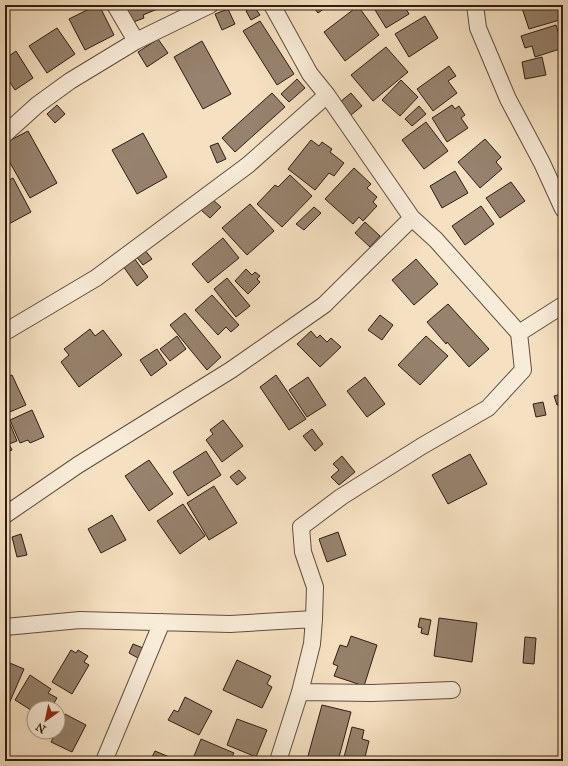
<svg xmlns="http://www.w3.org/2000/svg" width="568" height="766" viewBox="0 0 568 766" font-family="'IM FELL Great Primer',serif">
	<rect width="100%" height="100%" fill="#f5e0c1"/>
	<filter id="stains"><feTurbulence type="fractalNoise" baseFrequency=".005" numOctaves="4"/><feColorMatrix values="0 0 0 0 .2 0 0 0 0 .09 0 0 0 0 .02 0 0 0 .5 -.17"/></filter>
	<radialGradient id="worn" r=".72"><stop offset=".6" stop-color="#630" stop-opacity="0"/><stop offset="1" stop-color="#630" stop-opacity=".3"/></radialGradient>
	<path fill="#96826d" stroke="#2f1d11" d="M97 5H99L114 35 85 50 69 19Z
		M124 5H167L143 15 144 18 131 23Z
		M312 5H329L318 13Z
		M372 5H408L405 7 409 14 386 28Z
		M533 5H563V19L529 29 522 8Z
		M254 6 260 15 251 20 246 11Z
		M358 6 379 35 345 61 324 32Z
		M228 9 235 24 222 30 215 14Z
		M425 16 438 38 409 57 395 34Z
		M260 21 294 74 277 85 243 31Z
		M556 25 563 48 535 57 532 46 525 48 521 36Z
		M57 28 75 54 47 73 29 46Z
		M158 39 168 53 147 67 138 52Z
		M202 41 231 94 203 109 174 57Z
		M386 47 408 72 373 101 351 75Z
		M16 51 33 78 15 90 5 75V59Z
		M542 57 546 75 525 79 522 62Z
		M449 66 456 76 448 81 457 93 433 111 417 89Z
		M297 79 305 88 289 102 281 94Z
		M401 80 418 97 400 116 382 100Z
		M272 93 285 107 235 152 222 138Z
		M351 93 362 106 351 115 340 102Z
		M57 105 65 114 55 123 47 114Z
		M452 105 455 109 459 106 465 115 461 118 468 128 447 142 432 118Z
		M419 106 426 114 412 126 405 119Z
		M426 122 448 151 424 169 402 140Z
		M28 131 57 183 30 198 5 154V143Z
		M143 133 167 177 137 194 112 150Z
		M485 139 501 157 496 162 502 169 480 188 458 162Z
		M311 140 319 146 322 142 332 149 330 152 344 163 334 176 329 173 315 190 288 169Z
		M218 143 226 159 217 163 210 146Z
		M354 168 371 184 367 188 377 197 373 202 377 206 363 221 359 217 353 224 325 199Z
		M455 171 468 193 442 208 430 186Z
		M5 173 9 180 13 178 31 212 5 226Z
		M290 175 312 196 282 227 257 204 275 185 278 187Z
		M511 182 525 201 500 218 486 198Z
		M212 199 221 207 210 218 201 210Z
		M250 204 274 231 247 255 222 228Z
		M481 206 494 224 465 245 452 226Z
		M314 207 321 213 304 230 296 224Z
		M365 222 380 236 370 247 355 233Z
		M223 238 239 258 208 283 192 264Z
		M144 249 152 259 143 265 135 255Z
		M134 258 148 277 137 286 123 266Z
		M416 259 438 284 414 305 392 280Z
		M246 269 252 275 255 272 260 276 257 279 260 282 248 294 235 281Z
		M227 278 250 306 236 317 214 289Z
		M212 295 239 325 231 332 226 327 218 335 195 310Z
		M448 304 489 349 469 367 447 342 446 344 427 322Z
		M185 313 221 357 207 370 170 325Z
		M380 315 393 325 382 340 368 330Z
		M90 329 95 336 103 330 122 355 79 387 61 362 69 355 64 349Z
		M311 331 317 338 320 335 327 342 331 338 341 347 320 367 297 344Z
		M177 336 186 349 170 361 160 349Z
		M426 336 448 356 420 385 398 365Z
		M157 349 167 364 151 376 140 360Z
		M12 375 26 405 5 414V378Z
		M276 375 306 419 289 430 260 387Z
		M308 377 326 405 307 417 289 390Z
		M365 377 385 404 367 417 347 391Z
		M561 394 563 403 557 405 554 396Z
		M543 402 546 415 536 417 533 404Z
		M32 410 44 437 30 443 28 440 20 443 10 420Z
		M8 419 17 441 9 444 12 450 5 453V420Z
		M223 420 243 446 222 462 206 440 213 434 210 430Z
		M312 429 323 444 315 451 303 436Z
		M206 451 221 475 188 496 173 472Z
		M470 454 487 484 448 504 432 475Z
		M342 456 355 472 339 485 331 477 339 470 333 464Z
		M149 460 173 494 149 511 125 476Z
		M239 470 246 478 237 485 230 477Z
		M214 486 237 523 209 540 187 503Z
		M183 504 205 536 180 554 157 521Z
		M112 515 126 540 101 553 88 529Z
		M338 532 346 555 327 562 319 539Z
		M21 534 27 555 17 557 12 537Z
		M420 618 431 620 428 635 421 633 422 628 418 627Z
		M439 618 477 623 472 662 434 656Z
		M351 636 377 645 364 686 334 676 338 666 333 664 340 645 347 647Z
		M525 637 536 638 534 664 523 663Z
		M133 644 143 648 138 658 129 653Z
		M71 650 76 653 78 650 88 656 84 662 89 665 72 694 52 682Z
		M237 660 271 676 267 684 272 687 262 708 223 690Z
		M5 661 24 669 5 713Z
		M30 675 51 689 48 693 57 698 51 708H34V712L15 700Z
		M185 697 212 711 199 735 168 720 174 710 178 712Z
		M322 705 351 712 338 761H326L308 756Z
		M65 714 86 725 72 752 51 742 56 732H58V729Z
		M237 719 267 730 256 757 227 745Z
		M352 727 364 730 362 739 369 741 364 761 344 757Z
		M201 739 234 753 230 761H192Z
		M155 751 174 759 173 761H150Z
		M5 753 16 761H5Z"/>
	<g fill="none" stroke-linecap="round" stroke-linejoin="round">
		<defs>
			<path id="minor" d="M115 5 136 41
				M272 5 310 74 327 95 412 218 436 240 519 333 523 370 488 408 422 446 341 497 301 527 303 552 315 587 314 619 312 644 300 692 278 761
				M475 5 478 28 508 99 542 163 563 209
				M5 134 37 105 70 81 136 41 210 5
				M5 332 96 278 248 165 327 95
				M519 333 563 305
				M5 515 78 465 231 370 324 305 412 218
				M5 627 80 620 230 624 314 619
				M300 692 372 693 452 690
				M104 761 162 622"/>
		</defs>
		<use href="#minor" stroke="#604e3d" stroke-width="18"/>
		<use href="#minor" stroke="#f8ebd7" stroke-width="16"/>
	</g>
	<rect width="568" height="766" fill="none" stroke="#f5e0c1" stroke-width="20"/>
	<rect x="6" y="6" width="556" height="754" fill="none" stroke="#2f1d11" stroke-width="2"/>
	<rect x="10" y="10" width="548" height="746" fill="none" stroke="#2f1d11"/>
	<g transform="translate(46 720) rotate(213)"><circle r="19" fill="#f8ebd7" stroke="#a89988"/>
	<path d="M0-3L7 15L0 10L-7 15Z" fill="#8f2418"/>
	<text y="-6" font-size="11" font-weight="bold" text-anchor="middle" fill="#2f1d11">N</text>
	</g>
	<rect width="100%" height="100%" filter="url(#stains)"/>
	<rect width="100%" height="100%" fill="url(#worn)"/>
</svg>
